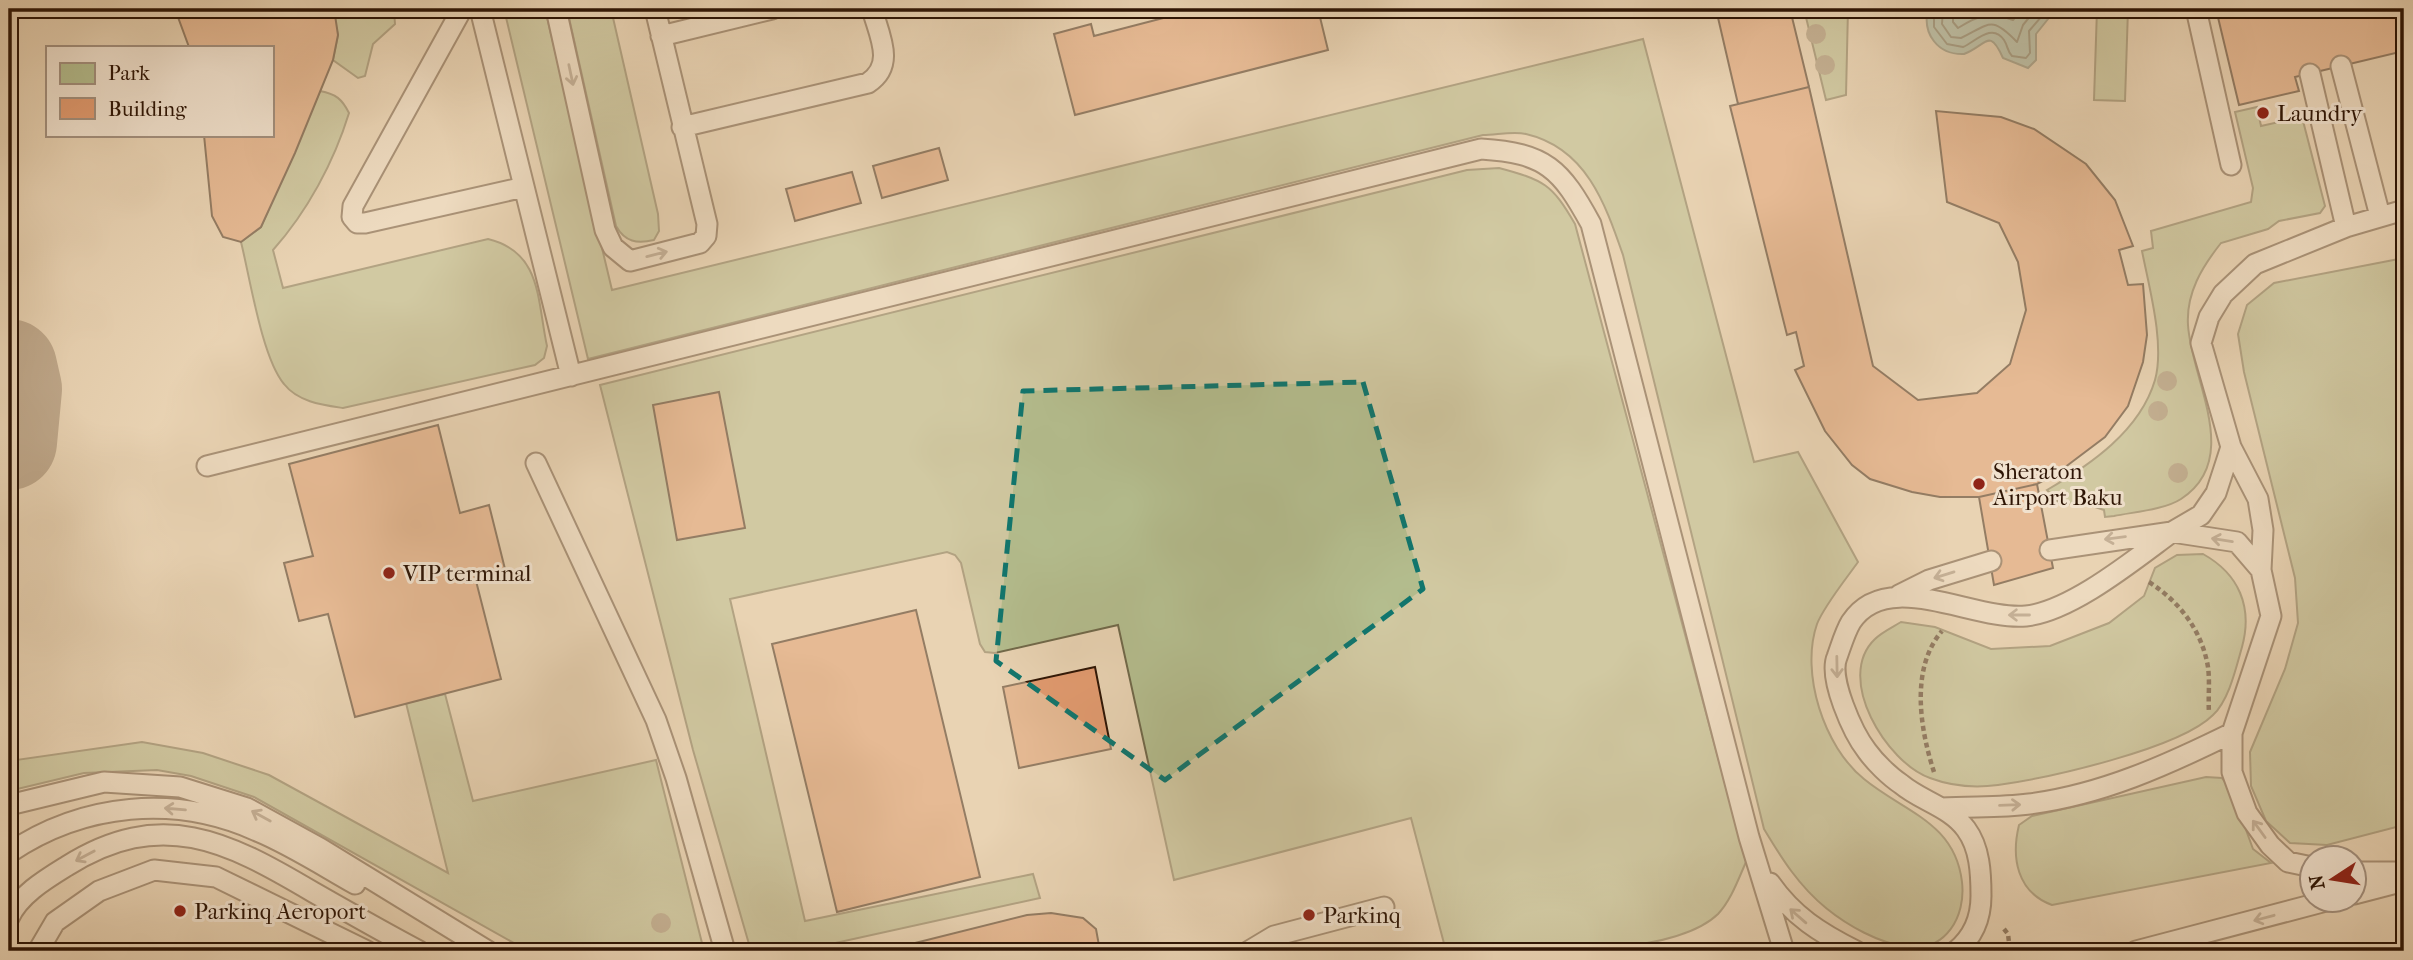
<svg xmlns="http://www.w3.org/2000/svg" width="2413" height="960" viewBox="0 0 2413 960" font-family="'IM FELL French Canon',serif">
	<rect width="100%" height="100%" fill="#e9d3b3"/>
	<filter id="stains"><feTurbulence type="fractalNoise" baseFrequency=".00286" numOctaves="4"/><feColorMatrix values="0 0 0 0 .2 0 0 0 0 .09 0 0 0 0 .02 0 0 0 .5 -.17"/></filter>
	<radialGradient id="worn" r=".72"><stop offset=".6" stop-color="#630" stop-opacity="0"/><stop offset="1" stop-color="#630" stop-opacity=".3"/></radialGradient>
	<path fill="#b4bd8e" stroke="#71694a" stroke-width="2" d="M332 9H391L394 11 395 24 373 44 365 76 358 78 333 60 338 35Z
		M504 9H545L612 290 1643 39 1754 462 1798 452 1858 562C1846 579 1824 606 1817 624 1800 673 1824 747 1864 779 1904 812 1955 822 1962 882 1966 916 1946 952 1907 947 1879 943 1848 926 1826 908 1799 886 1782 859 1764 829L1623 255C1605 203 1586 148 1526 134 1513 131 1496 135 1483 135L588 359Z
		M567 9H611L658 214 659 231 654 240C637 244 625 242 616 226Z
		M1804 9H1848L1846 95 1826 100Z
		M2097 9H2128L2125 101 2094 100Z
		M320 91C336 94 342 99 349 113 334 162 307 212 273 250L283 288 488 239C542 252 537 300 547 346L544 358 535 365 343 408C323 405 298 402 284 384 262 358 250 278 241 242L261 227Z
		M2257 107 2261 126 2302 117 2325 206 2320 213 2279 221 2268 229 2221 243C2202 267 2186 293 2188 325 2191 380 2243 459 2181 499 2164 510 2133 512 2114 516L2105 517 2104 510 2089 505 2059 503 2047 490C2090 465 2140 431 2155 380 2165 344 2149 287 2142 251L2153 248 2151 231 2251 202 2253 188 2235 112Z
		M1499 168C1544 180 1552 184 1575 224L1746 862C1738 880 1731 900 1718 914 1671 960 1513 951 1446 951L1411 818 1174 880 1118 625 995 653 985 652 980 644 961 563 955 555 947 552 730 599 805 921 1033 874 1040 898 799 951H751L693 750 600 385 1467 170Z
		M2404 258V825L2327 845 2290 843 2266 821 2251 786 2250 752 2285 669 2298 623 2295 578 2244 372 2238 334 2247 305 2274 283Z
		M2203 554C2239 574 2253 607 2242 647 2236 668 2229 700 2213 715 2179 749 2048 778 1998 785 1975 788 1951 786 1930 778 1887 763 1834 678 1875 639 1882 632 1893 627 1901 622L1935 627 1991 649 2050 646 2109 623 2144 596 2155 568 2177 555Z
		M445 694 473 801 656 760 704 951H528L254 797 191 776 157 770 84 773 9 791V761L142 742 203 753 269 775 448 873 406 703Z
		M2206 777 2222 778 2231 789 2253 849 2271 863 2052 905C2017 892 2011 858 2019 825L2032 816Z"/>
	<path fill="#98b9a8" stroke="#6e7767" stroke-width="2" d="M1928 9H2056L2036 34V60L2028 68 2003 58C1989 27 1987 45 1964 54 1938 55 1922 34 1928 9Z"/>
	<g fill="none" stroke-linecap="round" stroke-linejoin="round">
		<path stroke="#636756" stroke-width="2" d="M1934 9V27L1947 44 1963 47C1975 42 1992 22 2004 40 2008 46 2007 51 2012 56L2026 58 2030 53 2029 31 2048 9
			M1943 9 1942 24 1951 37 1961 38C1990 24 1991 15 2017 42L2023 25 2036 9
			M1953 9V22L1958 28C1979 15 1989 11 2013 20L2022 9"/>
		<path stroke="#8c745c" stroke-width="96" d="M9 367 14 389 9 442"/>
	</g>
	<path fill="#e29b70" stroke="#2e1505" stroke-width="2" d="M175 9H332L335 15 338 35 333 60 295 153 261 227 241 242 223 237 212 216 204 135H271V47H189Z
		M1198 9H1318L1328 50 1075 115 1054 34 1091 24 1094 36Z
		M1716 9H1790L1809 87 1738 104Z
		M2216 9H2404V51L2295 77 2299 91 2239 105Z
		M1809 87 1873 366 1918 400 1977 393 2010 364 2026 310 2018 262 1999 223 1947 202 1936 111 2001 117 2034 129 2086 164 2115 200 2133 246 2119 250 2128 285 2143 284 2147 335 2143 362 2128 406 2105 437 2056 474 2037 484 1979 497H1940L1912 492 1870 479 1852 465 1825 431 1795 370 1804 366 1796 332 1787 335 1730 106Z
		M939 148 948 180 882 198 873 166Z
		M852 172 861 203 795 221 786 189Z
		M719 392 745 528 677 540 653 405Z
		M438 425 460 513 489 505 505 569 475 577 501 679 355 717 328 614 299 621 284 563 313 556 289 464Z
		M2037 484 2053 568 1994 585 1979 497Z
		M916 610 980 877 837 912 772 644Z
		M1095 667 1111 749 1019 768 1003 687Z
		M1051 913 1083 918 1096 929 1100 951H883L1027 915Z"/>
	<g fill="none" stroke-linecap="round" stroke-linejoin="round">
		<defs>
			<path id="lane" d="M462 9 353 206 352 217 357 223H365L524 187
				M480 9 571 376
				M556 9 605 230 613 247 630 261 700 243 706 236 707 224 655 9
				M2196 9 2231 165
				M661 36 772 9
				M2341 66 2380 216
				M2310 74 2346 227
				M682 127 868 83C896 65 879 35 872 9
				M536 463 656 720 676 778 725 951
				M207 466 1481 149C1546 153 1561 169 1591 224L1749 837 1784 951
				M2050 550 2172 532 2201 515 2216 493 2231 447
				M2261 570 2263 530 2258 499 2231 447 2201 343 2209 317 2223 294 2255 264 2346 227 2404 210
				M1899 595 1929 580 1991 561
				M9 805 104 782 180 787 247 808 320 848 488 951
				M1942 808C1971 806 2000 808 2029 804 2101 795 2167 765 2232 733
				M9 853C83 803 175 794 257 831 291 845 323 866 355 884
				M2354 872H2404
				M1770 883C1793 916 1820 933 1856 951
				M2354 894 2404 881
				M9 918C19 895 46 879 67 866 161 807 227 841 313 892 348 912 383 932 419 951
				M38 951 55 922 99 891 154 870 216 877 367 951
				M1249 951 1274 936 1384 907
				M1956 951C1973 937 1981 918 1981 896 1981 873 1980 848 1966 829 1950 807 1921 801 1901 784 1889 776 1875 762 1867 751 1853 733 1828 678 1837 657 1841 646 1845 632 1851 622 1887 567 1973 621 2026 616 2072 611 2135 559 2172 532L2237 542 2261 570 2271 616 2232 733V772L2247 813 2270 845 2288 862 2312 867
				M2136 951 2330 900"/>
		</defs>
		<use href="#lane" stroke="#5d4430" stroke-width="23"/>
		<path stroke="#2e1505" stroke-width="4.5" stroke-dasharray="5 3.5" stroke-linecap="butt" d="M2149 582C2180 602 2202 631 2208 667 2210 682 2208 698 2209 713
			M1934 772C1920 729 1910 668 1942 631
			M2004 929 2008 934 2010 951"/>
		<use href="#lane" stroke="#f1e2ce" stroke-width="19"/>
	</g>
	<g fill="#98866a">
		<circle cx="1816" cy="34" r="10"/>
		<circle cx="1825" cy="65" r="10"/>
		<circle cx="2167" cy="381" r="10"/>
		<circle cx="2158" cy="411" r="10"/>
		<circle cx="2178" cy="473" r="10"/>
		<circle cx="661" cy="923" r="10"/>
	</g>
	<defs><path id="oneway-shaft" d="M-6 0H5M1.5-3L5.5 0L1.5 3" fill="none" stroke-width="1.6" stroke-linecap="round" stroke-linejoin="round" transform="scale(1.75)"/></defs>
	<g stroke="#998674">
		<use href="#oneway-shaft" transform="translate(571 75) rotate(78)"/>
		<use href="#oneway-shaft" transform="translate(657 254) rotate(-14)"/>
		<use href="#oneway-shaft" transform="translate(2115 538) rotate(173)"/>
		<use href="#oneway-shaft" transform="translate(2222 540) rotate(-171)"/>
		<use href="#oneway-shaft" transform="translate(1944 575) rotate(163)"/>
		<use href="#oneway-shaft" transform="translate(2019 615) rotate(180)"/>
		<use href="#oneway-shaft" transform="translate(1837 667) rotate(89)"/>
		<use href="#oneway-shaft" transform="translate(2010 805) rotate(-2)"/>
		<use href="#oneway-shaft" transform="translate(175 809) rotate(-175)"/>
		<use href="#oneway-shaft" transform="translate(261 816) rotate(-151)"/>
		<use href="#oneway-shaft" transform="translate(2259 829) rotate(-126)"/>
		<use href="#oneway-shaft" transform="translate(85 856) rotate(152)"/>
		<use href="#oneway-shaft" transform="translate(1798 916) rotate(-139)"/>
		<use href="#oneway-shaft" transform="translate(2264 918) rotate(165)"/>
	</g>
	<path d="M0 0H2413V960H0ZM1363 382 1423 589 1165 780 996 661 1023 391Z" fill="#e9d3b3" fill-opacity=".55" fill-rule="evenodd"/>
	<path fill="none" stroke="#0f766e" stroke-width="5" stroke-dasharray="14 9" stroke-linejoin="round" d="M1363 382 1423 589 1165 780 996 661 1023 391Z"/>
	<g fill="#8f2418" stroke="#f1e2ce" stroke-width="2.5">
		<circle cx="2263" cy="113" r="7"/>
		<circle cx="1979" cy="484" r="7"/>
		<circle cx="389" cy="573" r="7"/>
		<circle cx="180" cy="911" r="7"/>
		<circle cx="1309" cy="915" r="7"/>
	</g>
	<g text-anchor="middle" stroke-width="6" stroke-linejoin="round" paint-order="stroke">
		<g font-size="23" fill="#2e1505" stroke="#f1e2ce" text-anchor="start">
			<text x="2277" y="121">Laundry</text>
			<text x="1993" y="479">Sheraton<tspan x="1993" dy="26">Airport Baku</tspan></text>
			<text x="403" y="581">VIP terminal</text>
			<text x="194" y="919">Parkinq Aeroport</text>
			<text x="1323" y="923">Parkinq</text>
		</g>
	</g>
	<rect width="2413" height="960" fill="none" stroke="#e9d3b3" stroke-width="35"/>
	<rect x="10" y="10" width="2392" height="939" fill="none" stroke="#2e1505" stroke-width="3.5"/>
	<rect x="18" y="18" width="2378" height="925" fill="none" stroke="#2e1505" stroke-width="2"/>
	<rect x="46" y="46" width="228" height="91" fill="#f1e2ce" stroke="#a3907e" stroke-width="2"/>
	<rect x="60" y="63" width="35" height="21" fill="#b4bd8e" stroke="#a3907e" stroke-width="2"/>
	<text x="108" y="80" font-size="21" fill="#2e1505">Park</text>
	<rect x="60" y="98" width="35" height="21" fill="#e29b70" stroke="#a3907e" stroke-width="2"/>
	<text x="108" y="116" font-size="21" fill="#2e1505">Building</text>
	<g transform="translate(2333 879) rotate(258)"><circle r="33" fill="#f1e2ce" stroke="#a3907e" stroke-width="2"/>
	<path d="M0-5L12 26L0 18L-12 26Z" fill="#8f2418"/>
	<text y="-10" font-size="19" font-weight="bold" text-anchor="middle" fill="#2e1505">N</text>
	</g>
	<rect width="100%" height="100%" filter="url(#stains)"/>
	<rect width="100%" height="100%" fill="url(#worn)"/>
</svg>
